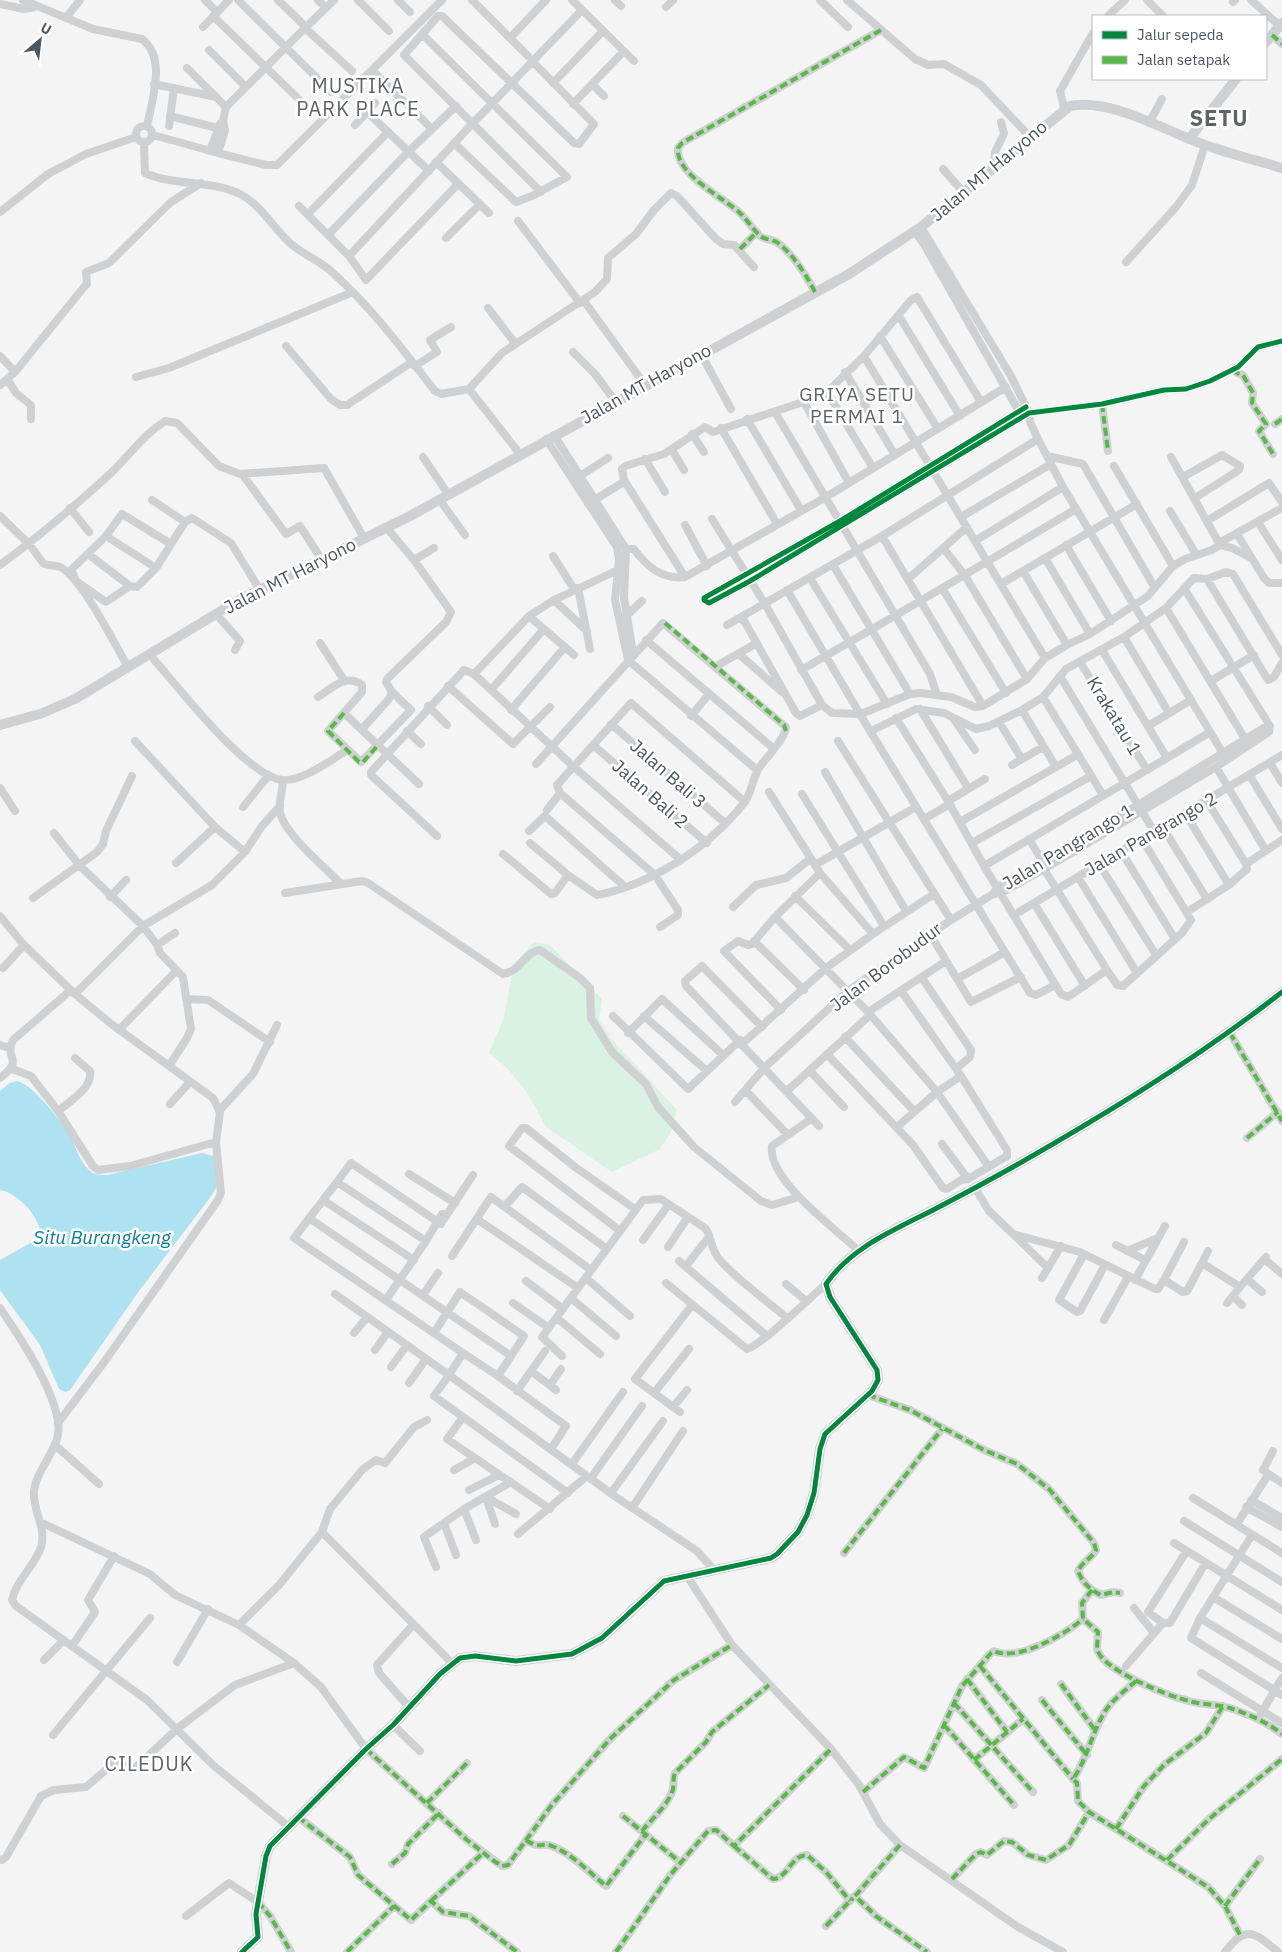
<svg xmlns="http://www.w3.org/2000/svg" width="1282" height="1952" viewBox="0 0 1282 1952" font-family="'IBM Plex Sans',sans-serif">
	<rect width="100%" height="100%" fill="#f4f4f4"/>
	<path fill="#d9f2e3" d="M534 942 550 945 602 999 599 1020 611 1038 677 1110 671 1132 660 1149 612 1172 546 1127 528 1094 507 1068 489 1053C494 1040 502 1026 505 1012 512 980 508 967 534 942Z"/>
	<path fill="#aee2f0" d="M17 1081C34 1085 61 1121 70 1136 76 1147 80 1162 89 1170 94 1175 100 1175 107 1175L202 1153 214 1156 218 1184 212 1195 139 1291 70 1390 65 1392 59 1389 40 1345 0 1290V1260L32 1242 40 1233C40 1216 16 1192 0 1190V1091L10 1083Z"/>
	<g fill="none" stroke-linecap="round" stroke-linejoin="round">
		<path stroke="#ced0d2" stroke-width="8" d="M23 0 93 29 142 39C167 58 152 100 147 126
			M205 0 217 12
			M238 0 331 92
			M278 0 306 27
			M318 0 326 8
			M358 0 389 31
			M398 0 410 12
			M472 0 528 56
			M572 0 634 61
			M615 0 621 6
			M820 0 848 27
			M847 0 915 59 928 65 944 64 981 85 1031 138
			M1147 0 1163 16
			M1251 0 1280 26
			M1233 2 1235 0
			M0 4 24 9 35 7
			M666 7 673 0
			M213 16 311 111
			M1108 16 1125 0
			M66 18 80 0
			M203 27 229 0
			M305 28 334 0
			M422 34 567 177 532 196 516 202 454 143
			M1272 35 1282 44
			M510 38 546 0
			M209 50 246 87
			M532 61 594 124 579 144 574 143 442 16H438L404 55 541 192
			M187 68 226 107
			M372 70 432 129
			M553 83 603 31
			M154 84 216 97
			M592 84 604 96
			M375 103 367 112 429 171
			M573 104 624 51
			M1064 108 1060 91 1093 33
			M170 116 225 130
			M1149 123 1162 99
			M355 125 367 112
			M136 134a8 8 0 1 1 16 0a8 8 0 1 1-16 0Z
			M169 126 174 88
			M153 135 218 153 266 165H277L442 0
			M144 143 145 173C174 186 209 180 238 193 261 204 272 227 290 243 303 255 320 260 333 273 372 308 403 350 435 391L441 394 469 389 502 353 595 292 607 279 608 258 636 234 654 210 671 193 677 196 716 239 723 244 734 245 754 267
			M210 151 220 124
			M218 153 225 130 223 121 226 107 305 28 352 71
			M436 162 489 213
			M996 167C991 151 999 147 1004 133L1001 122
			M943 169 964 193
			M299 206 349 256 366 280 458 184
			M0 212 48 174 86 154 136 137
			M308 214 388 132
			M518 221 580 303
			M921 227 1011 376 1029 413 1030 422 1038 439 1063 487 1227 760
			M915 232 925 246 1021 415
			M328 235 408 152 456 106
			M446 238 480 204
			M740 249 757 232
			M349 256 473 123 582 10
			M1126 262 1176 207 1192 185 1205 145
			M815 292C806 275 794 255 778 243 773 239 765 240 760 236 753 229 747 220 740 213 724 198 675 174 678 148L682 143 881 30
			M584 301 645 385
			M488 308 515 343
			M899 316 960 416
			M880 336 938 429
			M286 346 331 399 340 405H347L412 362
			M573 352 595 374 615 401
			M701 354 731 409
			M0 356 15 372
			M864 356 1045 658
			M415 366 437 352 430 340 451 327
			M1235 368 1237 373 1243 375 1253 393 1252 403 1266 424 1259 431 1273 454
			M845 372 895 455
			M136 377 169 368 353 292
			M7 379 16 393 31 405V419
			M0 385 15 372 84 287 87 284 86 272 109 263 171 202 201 183
			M469 389 520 454
			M827 392 873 468
			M804 402 849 483
			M1102 404 1108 451
			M1026 407 840 521 704 598V600L709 603 750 581 1029 413 1102 404 1164 390 1186 389 1210 381 1238 367 1258 347 1282 341
			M775 412 930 674 937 695
			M747 419 801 510
			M1275 424 1282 419
			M721 428 777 524
			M692 434 704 452
			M554 435 626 549 624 598 633 653
			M546 439 617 547 619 560 615 600 628 660 757 770
			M672 450 684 470
			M1047 456 1083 464 1155 588
			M423 457 448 494
			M1171 457 1220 545
			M645 459 665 492
			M1114 466 1173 566
			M242 474 286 534 300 526 322 560
			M580 476 608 458
			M1183 477 1222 455 1240 466 1239 470 1195 498
			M624 480 685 577
			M439 499 465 535
			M152 500 185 522
			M588 504 622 483 624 480 622 469 625 466 664 454 705 427 713 432 812 399 827 392 864 356 911 300 917 297 981 402
			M70 508 89 532
			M1170 511 1196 554
			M0 516 29 544 43 563C49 567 56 564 62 568 84 582 114 643 128 667
			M961 517 1051 464
			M712 519 765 604 822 705 832 713 861 714 910 694 921 693 951 697 975 707 983 706 1027 679 1045 658 1067 645 1090 634 1148 596 1173 566 1185 559 1212 550 1220 545 1232 548 1251 558
			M1207 521 1269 483 1282 502
			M1258 522 1282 560
			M685 525 707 566
			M1237 534 1264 578 1269 583H1282
			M106 536 156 568
			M882 536 983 706
			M975 541 1063 487
			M1219 543 1280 509
			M1066 545 1111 621
			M943 548 964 574 1027 679
			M626 549H634C646 566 663 580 685 577L826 497 1006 387
			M88 554 130 586 137 587 156 568 185 522 192 518 231 543 260 590
			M553 556 574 589
			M1045 558 1090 634
			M414 560 434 548
			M0 565C38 537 75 506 110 474 129 456 143 435 165 421L177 423 219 466 240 474 324 468 364 538
			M833 565 910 694
			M1023 571 1067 645
			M810 578 887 704
			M908 579 967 527
			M1207 579 1268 680 1274 677 1282 663
			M1001 584 1137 504
			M130 586 106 602 76 581 71 570 106 536 122 514 171 544
			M578 588 590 649
			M942 588 1006 693
			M787 590 867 726 1030 993 1036 995 1055 985
			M554 600 587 631
			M1166 608 1245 739
			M216 614 240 641 235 650
			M529 616 574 655
			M626 616 642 601
			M742 617 796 713 800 716 822 705
			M727 625 882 536 1038 439
			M1124 637 1169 713
			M646 640 773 748
			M320 643 344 680
			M739 654 782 692
			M150 655C177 685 245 775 282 780 302 782 331 760 347 750
			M1080 662 1147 770
			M720 664 757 643
			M801 670C894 617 985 563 1076 509
			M474 674 529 616 554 600 620 569
			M1060 676 1138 805
			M1211 681 1254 655
			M448 686 513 744 550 707
			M491 690 544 629
			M318 697C332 688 346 673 362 685V692L328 731 361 762 411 710 392 692
			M1043 697 1103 795
			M428 706 447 725
			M920 709 968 788
			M511 710 565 647
			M1022 710 1043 697 1066 669 1124 637 1166 608 1194 578 1207 579 1226 572 1233 574 1282 655
			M344 713 419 784
			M691 716 709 694
			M896 718 948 801 984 866 1061 994 1068 997 1107 970
			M953 718 975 750
			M999 722 1022 759
			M611 724 725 823
			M1148 726 1191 700
			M362 729 389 699 392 692 386 682 387 679 446 622 451 612 414 560 386 527
			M407 731 421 744
			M871 731 916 709 944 713 976 729 989 726 1022 710 1056 767
			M135 741 215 827 245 852
			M838 741 951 920
			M593 745 707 843
			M1167 758 1210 732
			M1270 763 1282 783
			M1012 765 1043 747
			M1216 767 1266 851
			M825 772 906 911
			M1250 776 1282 829
			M283 780C283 791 278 801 280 812 284 834 325 867 341 884
			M0 788 15 811
			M769 792 820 873 873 934
			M802 794 884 926
			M948 801 985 779
			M1207 801 1246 864
			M243 807 269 775
			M547 810 560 793
			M1141 810 1154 831
			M1185 813 1229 885
			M924 819 950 804
			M960 822 1077 755
			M1162 826 1207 899
			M529 831 545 816 624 886
			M54 833 80 866 143 926 157 945 160 953 183 977 191 1029 187 1038 169 1066
			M437 836 371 775V772L464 670 474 674 574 767 681 860
			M1029 839 1043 862
			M530 843 568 875 597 895C653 884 709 847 744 803 752 793 752 779 759 768 765 759 786 738 786 727L663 623 536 764
			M972 843 1091 776
			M1121 851 1175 939
			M503 854 551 894 555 893 568 875
			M176 863 215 827
			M1099 864 1156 955
			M815 865 916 807
			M984 866 1167 758 1102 650
			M1044 869 1107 970 1117 985 1123 986 1182 933 1191 920 1142 839
			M1078 877 1137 973
			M285 893 362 881 368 883 503 974C520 972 524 952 540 950L580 978 590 988 591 1018 612 1052 646 1084 658 1107 694 1147 761 1201 772 1205 799 1197
			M993 894 1001 893 1044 869 1216 767 1269 732 1270 726 1184 588
			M795 896 850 950
			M110 897 126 880
			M33 898 97 852 103 844 106 831 132 776
			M1034 903 1085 986
			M733 907 756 885 786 878 810 859
			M1019 912 1282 755
			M1187 912 1229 885 1247 869 1246 864 1282 840
			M0 916 24 945 75 994 110 1023 213 1098 220 1112 216 1142 221 1193 218 1200 105 1361 58 1423
			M775 917 868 1012 937 1092 989 1167
			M660 927 678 915V910L655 875 560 793 557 785 631 703 745 802
			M930 934 971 1002 1021 977
			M754 941 804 990
			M157 945 175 933
			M3 968 24 945
			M922 978 971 1050 970 1057 956 1069
			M957 979 1005 952
			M75 994 143 926 212 885 245 852 262 826 280 806
			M186 999 208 1000 270 1042
			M781 1010 724 951 738 941 748 945 752 944 775 917 820 873
			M868 1012 946 961
			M613 1016 688 1089 740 1040
			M644 1016 707 1071
			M762 1027 702 966 685 981 686 986 819 1126
			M119 1030 176 971
			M628 1033 662 999 723 1055
			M1230 1033 1282 1121
			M845 1037 914 1111
			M742 1044 826 968 873 934 934 894
			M0 1045 10 1048
			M827 1054 913 1145 943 1188 947 1189 961 1180 968 1179 1007 1156V1150L961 1076 902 992
			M12 1069 31 1076 58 1111 93 1166 98 1170 130 1166 216 1142
			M810 1071 844 1107
			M0 1078C26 1058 3 1060 13 1040L71 990
			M746 1091 788 1135
			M787 1091 870 1015
			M735 1102 764 1068 848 991 951 920 993 894 998 887 1138 805 1267 726
			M170 1104 190 1082
			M58 1111C70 1101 93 1088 90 1071L75 1058
			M219 1111 253 1074 277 1025
			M811 1119 772 1146C767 1180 836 1229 859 1251
			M897 1127 937 1092 961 1076
			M1247 1138 1278 1112
			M942 1144 968 1179
			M409 1174 455 1203
			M337 1182 351 1163 441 1224
			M975 1188 989 1211 1013 1234 1080 1252 1155 1289H1158L1164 1280 1183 1292 1187 1291 1202 1263 1240 1287 1266 1257
			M323 1200 414 1260
			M505 1206 522 1187 607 1249
			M309 1218 511 1356
			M444 1219 473 1175
			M477 1219 578 1288
			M619 1230 509 1146 522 1128H526L575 1167 635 1209
			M1014 1235 1048 1268
			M643 1240 669 1204
			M426 1241 337 1182 294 1238 463 1353 449 1375 613 1495 697 1551 714 1570
			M1116 1245 1145 1260
			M668 1247 688 1217
			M1127 1251 1158 1238
			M1084 1254 1059 1300 1077 1312 1080 1311 1105 1265
			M452 1256 491 1197 591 1270
			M1264 1259 1282 1274
			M679 1261 767 1336
			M1202 1263 1208 1251
			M686 1266 708 1238
			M586 1278 630 1316
			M1042 1278 1061 1246
			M1247 1279 1262 1292
			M1135 1280 1165 1226
			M1164 1280 1184 1242
			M526 1281 563 1309
			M666 1283 747 1349C758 1348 813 1295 826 1284
			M786 1284 806 1301
			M335 1294 449 1375 434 1396 568 1493
			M423 1295 438 1273
			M1233 1296 1242 1305
			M571 1298 616 1336
			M386 1300 426 1241 442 1214 446 1215
			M513 1303 549 1328
			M1227 1303 1240 1287
			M0 1308C18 1334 64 1403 58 1435 54 1455 36 1471 34 1491 32 1510 47 1528 41 1547 35 1566 16 1580 12 1600L16 1606 147 1700 213 1765 288 1826
			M557 1318 600 1354
			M1104 1320 1128 1277
			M354 1333 367 1317
			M434 1333 460 1292 524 1336 498 1376 566 1426 551 1449
			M375 1350 388 1332
			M463 1353 498 1376
			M562 1356 542 1337 643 1200 661 1199 705 1228C711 1234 710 1248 719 1259 736 1279 766 1300 787 1318
			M391 1367 407 1345
			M531 1371 556 1390
			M409 1383 426 1359
			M550 1385 561 1369
			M517 1391 545 1351
			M654 1393 689 1349
			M868 1395 910 1410 984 1450 1017 1464 1049 1489 1094 1543 1096 1550C1091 1559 1081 1563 1078 1571 1082 1582 1090 1590 1101 1595L1113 1592 1120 1593
			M673 1407 687 1390
			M680 1412 635 1379 692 1305
			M463 1417 447 1439 550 1509
			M55 1445 99 1484
			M1273 1451 1263 1470 1282 1483
			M572 1464 623 1392
			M454 1470 475 1458
			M591 1478 642 1406
			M469 1490 499 1475
			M611 1493 663 1421
			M1193 1498 1282 1553
			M1251 1500 1282 1518
			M1246 1507 1282 1527
			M632 1508 683 1431
			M464 1509 476 1540
			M1184 1521 1282 1582
			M40 1522 150 1574 175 1595 239 1625 294 1663 321 1687 366 1749 467 1840 502 1866 508 1865 551 1806 610 1739 674 1680 732 1645
			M444 1523 456 1555
			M495 1524 486 1497 516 1514
			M1237 1524 1268 1475
			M322 1532 452 1663
			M518 1534 587 1476
			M1252 1535 1200 1618 1191 1638 1282 1695
			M1174 1543 1282 1610
			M1186 1552 1148 1612 1163 1623H1170L1205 1564
			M844 1553 942 1429
			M436 1567 424 1537 464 1509 511 1482
			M687 1576 732 1645 831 1749 859 1785 880 1824 900 1845 1018 1927 1063 1952
			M1092 1590 1082 1603 1083 1619 1098 1632 1097 1649C1102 1670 1168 1696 1189 1701 1202 1705 1217 1704 1230 1708 1248 1714 1267 1722 1282 1734
			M1213 1597 1282 1639
			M1134 1608 1154 1633
			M1200 1618 1282 1668
			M239 1625 279 1585 322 1532 330 1509 363 1469 376 1460 385 1463 414 1427 427 1420
			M72 1646 95 1612 88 1600 114 1556
			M44 1660 64 1640
			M177 1662 208 1609
			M980 1666 1073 1779
			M1126 1666 1163 1623
			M1201 1673 1282 1723
			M967 1679 1007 1732
			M1136 1681C1125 1691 1110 1701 1103 1715 1091 1736 1087 1759 1073 1779L1077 1783 1078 1801 1089 1812 1208 1887 1225 1906 1240 1935
			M1061 1684 1095 1730
			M1042 1700 1087 1755
			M954 1703 1033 1792
			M409 1707 379 1673 377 1665 413 1625
			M1260 1715 1282 1678
			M393 1725 420 1751
			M944 1725 1014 1805
			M53 1735 150 1618
			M974 1760 1023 1719
			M863 1792 904 1757 924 1768 962 1686 991 1653 994 1651C1017 1662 1064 1635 1083 1619
			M427 1803 467 1763
			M623 1816 681 1863
			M298 1817 350 1857 358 1875 411 1920 431 1901 443 1912 469 1916 517 1952
			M1116 1829 1144 1786 1165 1764 1206 1733 1223 1706
			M642 1831C652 1819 666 1807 672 1792 675 1786 672 1780 675 1773L706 1742 712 1732 769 1685
			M526 1840C540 1850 541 1842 552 1846 572 1854 589 1872 606 1886L646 1834
			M900 1845 855 1896 877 1917 927 1952
			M734 1846 773 1879C788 1878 791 1855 807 1855L826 1872 850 1901
			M2 1860 6 1857 41 1796 54 1790 86 1787 115 1762H120L131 1770 134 1769 178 1728 235 1685 294 1663
			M1167 1860 1209 1819 1282 1759
			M392 1864 405 1853 408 1844 439 1813
			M952 1879 976 1854 981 1852 987 1855 1004 1841 1012 1842 1028 1855 1046 1860 1069 1845 1089 1812
			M431 1901 483 1853
			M1225 1906 1260 1859
			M186 1916 229 1883 258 1902 270 1916 291 1952
			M826 1926 853 1897
			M347 1952 394 1906
			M616 1952 671 1874 708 1831 716 1830 734 1846 831 1749
			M1225 1952C1246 1924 1254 1932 1278 1952"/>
		<path stroke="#ced0d4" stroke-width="10" d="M1266 42 1282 23
			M1189 139 1236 79
			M0 725 40 714 75 699 241 599 410 516 849 274 921 227 1070 106C1112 98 1165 131 1205 145 1230 154 1256 160 1282 168
			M242 1952 258 1937 256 1914 266 1856 270 1846 366 1749 393 1725 440 1674 460 1658 475 1656 516 1661 572 1654 602 1638 664 1581 771 1558 777 1554 798 1532 807 1515 814 1493 820 1449 825 1434 872 1391 878 1380 877 1370 830 1297 826 1284C852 1246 897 1229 937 1208 962 1195 988 1181 1013 1167 1106 1114 1198 1058 1282 992"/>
		<path stroke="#58b947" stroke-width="4" stroke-dasharray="8 4" stroke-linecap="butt" d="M1272 35 1282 44
			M740 249 757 232
			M815 292C806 275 794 255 778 243 773 239 765 240 760 236 753 229 747 220 740 213 724 198 675 174 678 148L682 143 881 30
			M1235 368 1237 373 1243 375 1253 393 1252 403 1266 424 1259 431 1273 454
			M1102 404 1108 451
			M1275 424 1282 419
			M665 623 784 725 786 731
			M344 713 328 731 359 762H363L379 744
			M1230 1033 1282 1121
			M1247 1138 1278 1112
			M868 1395 910 1410 984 1450 1017 1464 1049 1489 1094 1543 1096 1550C1091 1559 1081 1563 1078 1571 1082 1582 1090 1590 1101 1595L1113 1592 1120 1593
			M844 1553 942 1429
			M1092 1590 1082 1603 1083 1619 1098 1632 1097 1649C1102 1670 1168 1696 1189 1701 1202 1705 1217 1704 1230 1708 1248 1714 1267 1722 1282 1734
			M980 1666 1073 1779
			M967 1679 1007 1732
			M1136 1681C1125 1691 1110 1701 1103 1715 1091 1736 1087 1759 1073 1779L1077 1783 1078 1801 1089 1812 1208 1887 1225 1906 1240 1935
			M1061 1684 1095 1730
			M1042 1700 1087 1755
			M954 1703 1033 1792
			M944 1725 1014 1805
			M366 1749 467 1840 494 1861 502 1866 508 1865 551 1806 610 1739 674 1680 732 1645
			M974 1760 1023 1719
			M863 1792 904 1757 924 1768 962 1686 991 1653 994 1651C1017 1662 1064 1635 1083 1619
			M427 1803 467 1763
			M623 1816 681 1863
			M298 1817 350 1857 358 1875 411 1920 431 1901 443 1912 469 1916 517 1952
			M1116 1829 1144 1786 1165 1764 1206 1733 1223 1706
			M642 1831C652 1819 666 1807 672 1792 675 1786 672 1780 675 1773L706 1742 712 1732 769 1685
			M526 1840C540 1850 541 1842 552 1846 572 1854 589 1872 606 1886L646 1834
			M900 1845 855 1896 877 1917 927 1952
			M734 1846 773 1879C788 1878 791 1855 807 1855L826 1872 850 1901
			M1167 1860 1209 1819 1282 1759
			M392 1864 405 1853 408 1844 439 1813
			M952 1879 976 1854 981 1852 987 1855 1004 1841 1012 1842 1028 1855 1046 1860 1069 1845 1089 1812
			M431 1901 483 1853
			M258 1902 270 1916 291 1952
			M1225 1906 1260 1859
			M826 1926 853 1898
			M347 1952 394 1906
			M616 1952 671 1874 708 1831 716 1830 734 1846 831 1749"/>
		<defs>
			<path id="cycleway" d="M1026 407 840 521 704 598V600L709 603 750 581 1029 413 1102 404 1164 390 1186 389 1210 381 1238 367 1258 347 1282 341
				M242 1952 258 1937 256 1914 266 1856 270 1846 366 1749 393 1725 440 1674 460 1658 475 1656 516 1661 572 1654 602 1638 664 1581 771 1558 777 1554 798 1532 807 1515 814 1493 820 1449 825 1434 872 1391 878 1380 877 1370 830 1297 826 1284C852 1246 897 1229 937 1208 962 1195 988 1181 1013 1167 1106 1114 1198 1058 1282 992"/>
		</defs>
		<use href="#cycleway" stroke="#fff" stroke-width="8"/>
		<use href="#cycleway" stroke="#00873e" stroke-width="5"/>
	</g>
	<g text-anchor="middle" stroke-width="5" stroke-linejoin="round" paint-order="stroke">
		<g font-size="18" fill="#4a5661" stroke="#fff">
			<text transform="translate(989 171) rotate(-40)" y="6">Jalan MT Haryono</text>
			<text transform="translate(646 384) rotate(-29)" y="6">Jalan MT Haryono</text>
			<text transform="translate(290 576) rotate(-27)" y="6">Jalan MT Haryono</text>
			<text transform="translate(1114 716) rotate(59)" y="6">Krakatau 1</text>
			<text transform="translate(668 774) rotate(41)" y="6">Jalan Bali 3</text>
			<text transform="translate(650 794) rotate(41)" y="6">Jalan Bali 2</text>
			<text transform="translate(1151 834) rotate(-30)" y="6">Jalan Pangrango 2</text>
			<text transform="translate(1068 847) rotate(-31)" y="6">Jalan Pangrango 1</text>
			<text transform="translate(886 967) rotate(-37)" y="6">Jalan Borobudur</text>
		</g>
		<g font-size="19" letter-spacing="1" fill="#5f6368" stroke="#fff">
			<text x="857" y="401">GRIYA SETU<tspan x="857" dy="22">PERMAI 1</tspan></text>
		</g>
		<g font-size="19" font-style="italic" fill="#0c7c9b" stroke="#fff">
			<text x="102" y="1244">Situ Burangkeng</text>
		</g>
		<g font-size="20" letter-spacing="1" fill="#5f6368" stroke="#fff">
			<text x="358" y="93">MUSTIKA<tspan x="358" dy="23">PARK PLACE</tspan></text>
			<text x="149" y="1771">CILEDUK</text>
		</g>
		<g font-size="22" font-weight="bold" letter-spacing="1" fill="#5f6368" stroke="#fff">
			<text x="1219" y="126">SETU</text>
		</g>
	</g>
	<rect x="1092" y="15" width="175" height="65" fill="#ffffff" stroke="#b7bbc0"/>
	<rect x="1102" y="31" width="25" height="8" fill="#00873e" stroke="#b7bbc0"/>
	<text x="1137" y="40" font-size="15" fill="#4a5661">Jalur sepeda</text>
	<rect x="1102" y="56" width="25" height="8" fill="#58b947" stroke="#b7bbc0"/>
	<text x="1137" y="65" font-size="15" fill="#4a5661">Jalan setapak</text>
	<g transform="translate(40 40) rotate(28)" stroke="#ffffff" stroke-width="4" paint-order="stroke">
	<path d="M0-4L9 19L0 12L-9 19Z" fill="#4a5661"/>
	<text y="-8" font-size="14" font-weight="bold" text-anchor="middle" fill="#4a5661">U</text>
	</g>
</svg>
